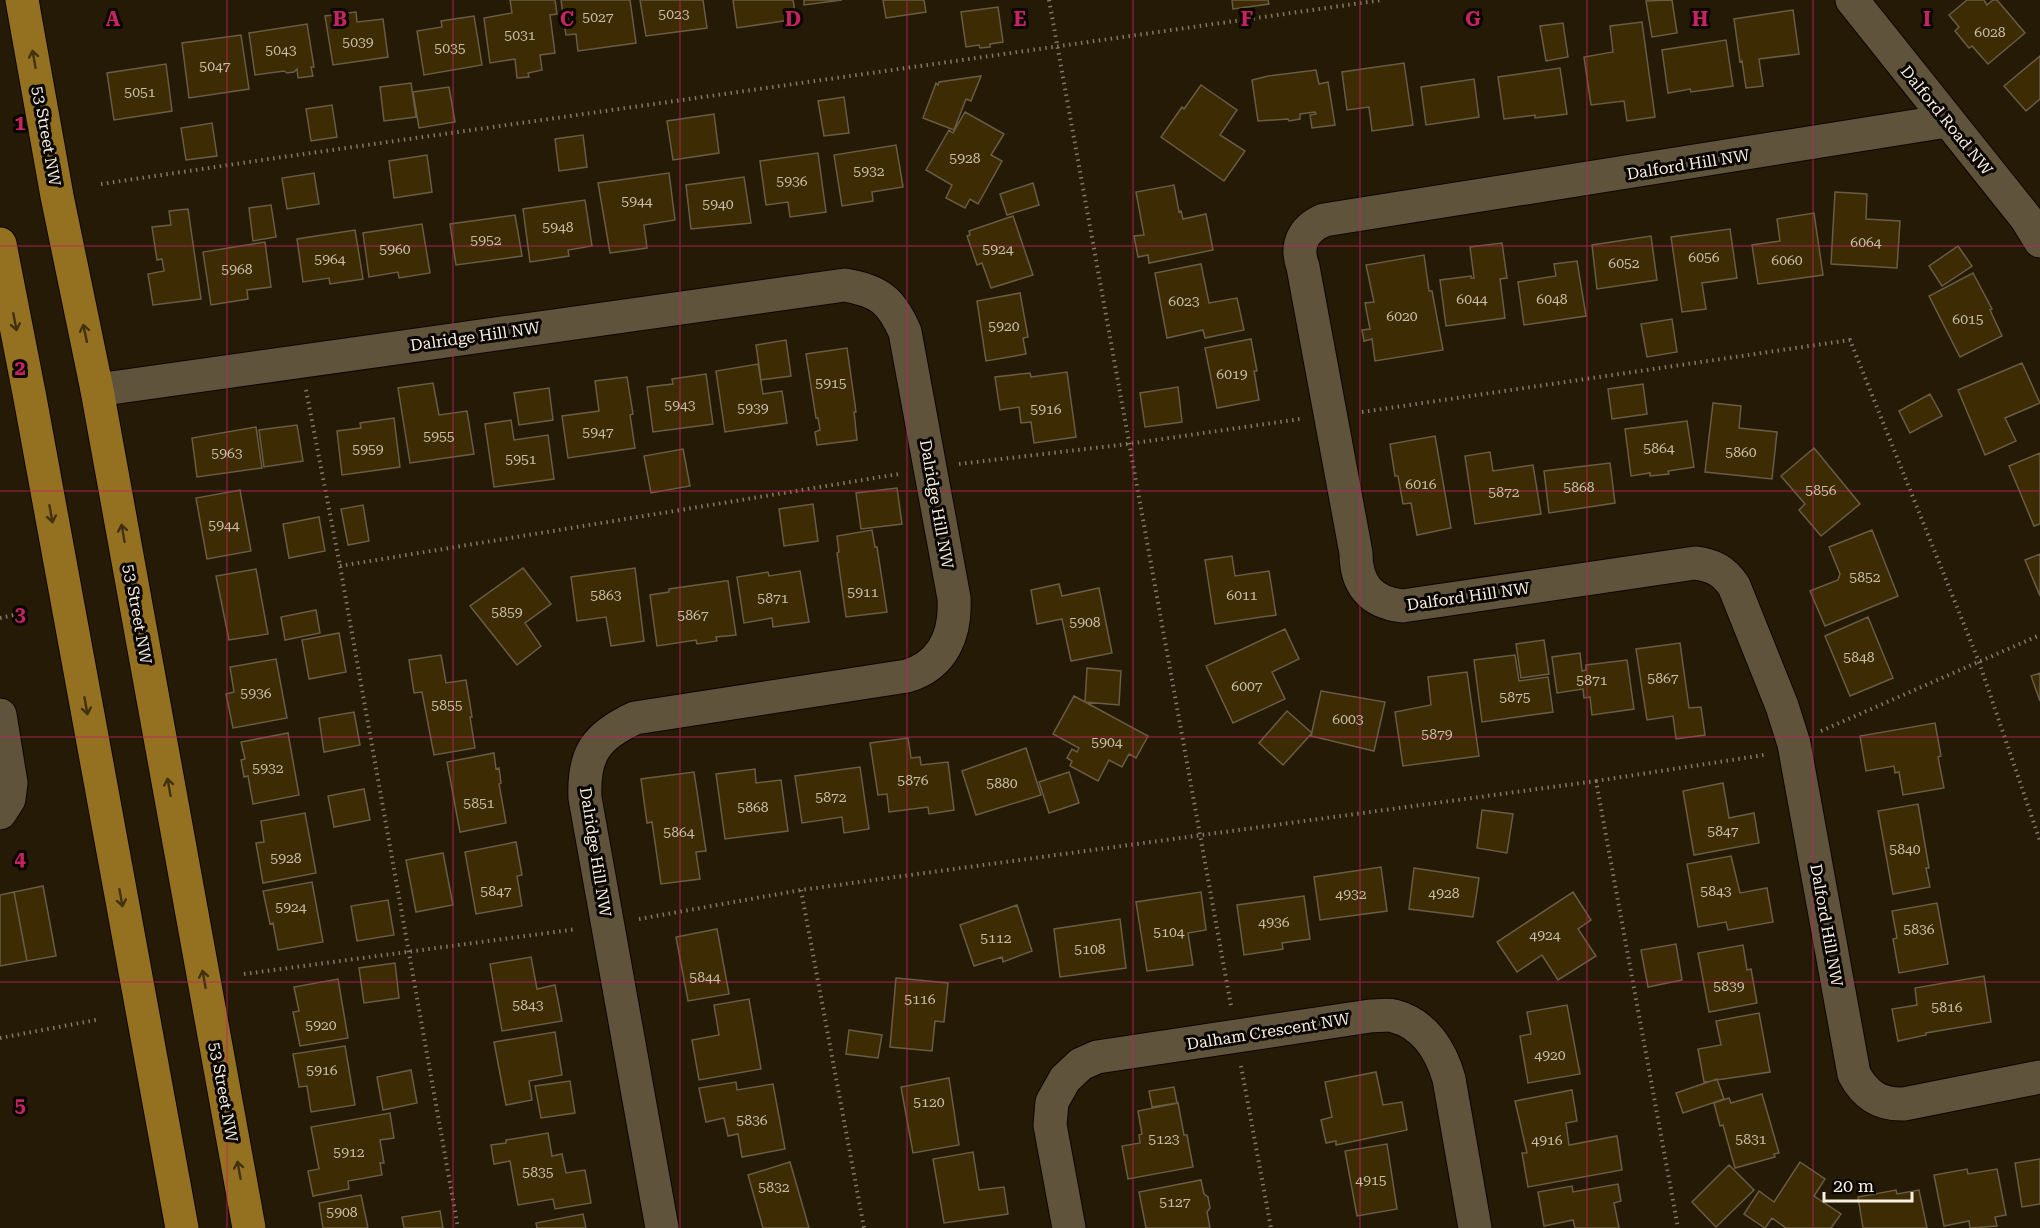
<svg xmlns="http://www.w3.org/2000/svg" width="2040" height="1228" viewBox="0 0 2040 1228" font-family="'Roboto Serif',serif">
	<rect width="100%" height="100%" fill="#251a05"/>
	<path fill="#3d2b03" stroke="#695c45" stroke-width="1.5" d="M510 0H555L557 14 550 15 555 53 540 55 542 70 528 73 529 77 517 78 515 59 490 63 484 18 512 13Z
		M561 0H630L636 43 578 51 576 34 566 35Z
		M640 0H703L707 28 646 36Z
		M733 0H793L796 19 737 28Z
		M804 0H842L804 5Z
		M883 0H924L926 12 886 18Z
		M1232 0H1268L1269 4 1233 9Z
		M1672 0 1677 33 1652 37 1646 1Z
		M1967 0H1984L1987 5 1993 0H1997L2025 33 1988 64 1972 46 1969 48 1955 31 1959 27 1949 15Z
		M998 7 1003 42 990 44V47L980 48 979 45 966 47 961 12Z
		M1793 10 1799 54 1759 59 1763 86 1746 88 1742 61 1740 62 1734 19Z
		M356 12 357 22 383 19 388 57 333 65 325 16Z
		M474 16 482 65 424 75 417 31 442 27 441 21Z
		M1642 22 1655 117 1627 121 1624 101 1591 105 1584 57 1613 52 1610 26Z
		M1563 23 1568 57 1546 61 1540 26Z
		M307 24 314 67H311L313 76 298 78 297 69 294 72 287 73 284 71 255 75 249 33Z
		M241 35 249 89 189 98 182 43Z
		M1726 40 1733 86 1691 92 1690 89 1668 93 1662 50Z
		M2040 56V99L2026 111 2004 86Z
		M1404 63 1413 125 1372 131 1369 107 1347 110 1342 72Z
		M166 64 172 111 114 120 107 73Z
		M1560 68 1567 114 1535 118V115L1504 119 1498 77Z
		M1316 70 1319 84 1328 82 1335 125 1312 128 1310 115 1316 114 1315 112 1300 114V119L1289 121 1288 119 1258 121 1252 80 1268 76Z
		M981 76 971 101 966 99 954 130 923 118 936 83 938 85 939 82Z
		M1474 79 1479 117 1426 125 1421 87Z
		M411 83 416 117 384 121 380 87Z
		M1201 85 1237 110 1220 135 1245 151 1224 181 1161 137 1182 107 1184 109Z
		M449 87 455 122 419 128 413 92Z
		M844 97 849 133 824 136 818 101Z
		M332 105 337 137 311 141 306 109Z
		M965 112 1004 134 991 155 1002 161 978 204 970 199 965 208 946 198 952 185 926 170 949 130 953 133Z
		M714 114 719 153 673 160 667 121Z
		M212 123 217 156 186 160 181 128Z
		M583 135 587 167 559 171 555 139Z
		M896 145 903 187 872 192 873 201 842 206 834 155Z
		M818 153 826 212 790 217 788 202 766 205 760 161Z
		M427 155 432 192 394 198 389 161Z
		M314 173 319 204 287 209 282 178Z
		M669 173 675 220 644 225 647 248 610 253 598 183Z
		M744 177 751 223 691 229 686 185Z
		M1033 183 1039 205 1007 215 1000 194Z
		M1174 185 1179 212 1181 211 1183 219 1206 214 1213 250 1149 263 1148 255 1138 257 1134 236 1144 235 1136 192Z
		M1835 192 1867 194 1866 219 1900 221 1897 268 1831 264Z
		M585 200 592 246 568 250 569 256 530 262 523 209Z
		M271 205 276 237 253 241 249 208Z
		M188 209 201 299 153 305 148 274 164 271 162 259 157 260 152 227 171 225 169 211Z
		M1814 213 1823 275 1758 284 1752 245 1780 241 1777 219Z
		M515 215 522 256 456 265 450 224Z
		M1013 216 1033 275 991 288 982 263 977 265 967 236 970 235 969 231Z
		M422 224 430 273 399 278 398 272 369 277 363 233Z
		M1730 229 1737 278 1702 283 1706 309 1682 312 1671 237Z
		M355 230 363 279 330 284 329 278 303 282 297 239Z
		M1651 236 1657 280 1597 289 1592 245Z
		M265 242 271 287 247 290 248 299 211 305 203 252Z
		M1502 243 1507 278 1500 279 1505 318 1446 326 1440 280 1471 276V278H1474L1470 247Z
		M1958 246 1972 266 1942 286 1929 266Z
		M1424 255 1429 291H1432L1443 350 1375 361 1372 339 1364 341 1362 330 1370 329 1365 303 1374 302 1366 265Z
		M1577 261 1586 316 1524 325 1518 282 1556 276 1554 264Z
		M1201 264 1209 303 1237 298 1244 330 1205 338 1203 330 1167 338 1155 273Z
		M1973 273 1992 309 1990 310 2002 336 1960 357 1929 296Z
		M1020 293 1028 337 1023 338 1026 354 986 361 977 301Z
		M1672 319 1677 352 1647 357 1641 324Z
		M1251 339 1257 371H1254L1259 400 1217 408 1205 348Z
		M786 340 791 376 761 380 756 345Z
		M847 348 856 412H854L857 440 817 445 815 432 820 430 818 418H816L806 354Z
		M2022 363 2040 403 2005 418 2016 441 1985 455 1958 390Z
		M758 364 763 394 782 391 787 423 725 432 716 371Z
		M1067 372 1076 437 1034 443 1031 422 1021 423 1019 407 1000 410 995 377 1030 373 1031 377Z
		M706 374 713 424 653 432 647 387 673 384 672 379Z
		M627 377 633 414 630 415 635 448 568 458 562 416 599 411 595 381Z
		M433 383 439 415 467 411 474 454 410 463 398 388Z
		M1643 384 1647 414 1612 419 1608 389Z
		M1178 387 1182 422 1145 427 1140 393Z
		M549 388 553 420 519 425 514 393Z
		M1930 394 1942 416 1910 433 1899 411Z
		M1713 403 1741 406 1739 428 1777 432 1772 479 1705 472Z
		M394 418 400 467 342 475 337 431 361 428 360 423Z
		M511 420 514 440 548 435 554 479 494 487 485 424Z
		M1687 421 1694 467 1668 471 1669 474 1650 476V473L1631 476 1625 429Z
		M297 425 303 461 264 467 259 430Z
		M256 427 262 468 197 477 192 438Z
		M1435 436 1451 528 1417 535 1411 503 1403 504 1398 476H1395L1390 444Z
		M1814 448 1860 504 1821 536 1799 510 1805 504 1781 476Z
		M683 449 690 486 651 493 644 456Z
		M1490 452 1493 471 1533 465 1541 514 1475 524 1465 456Z
		M2040 453V524L2034 526 2009 466Z
		M1610 463 1615 503 1549 513 1544 471Z
		M897 488 902 524 861 529 856 493Z
		M240 490 251 551 207 559 196 498Z
		M813 504 818 541 784 546 779 509Z
		M363 505 369 541 348 545 341 509Z
		M319 517 325 551 289 558 283 524Z
		M872 530 875 547H877L887 612 846 617 837 553 839 552 837 536Z
		M1872 530 1898 596 1825 626 1810 591 1838 580 1840 574 1829 547Z
		M2040 554V596L2025 560Z
		M1232 556 1235 576 1269 571 1276 615 1215 624 1205 560Z
		M523 568 551 604 525 623 541 646 517 665 470 606Z
		M635 568 644 641 611 646 606 617 577 621 571 577Z
		M256 569 268 634 229 640 216 576Z
		M800 571 809 622 773 627 772 618 744 623 737 577 768 572 769 576Z
		M725 581H728L736 635 716 637 717 641 697 644 696 640 657 646 650 595 669 592V589Z
		M1059 584 1062 596 1099 588 1112 653 1071 661 1062 619 1037 624 1031 590Z
		M316 610 320 633 285 640 281 617Z
		M1868 617 1893 678 1850 696 1825 636Z
		M1285 629 1299 659 1272 672 1285 699 1233 723 1206 666Z
		M339 633 346 672 309 679 302 640Z
		M1544 640 1549 674 1521 678 1516 644Z
		M1680 643 1689 708 1701 707 1705 735 1676 739 1673 716 1647 720 1636 649Z
		M1580 653 1582 671 1586 670V665L1627 660 1634 709 1592 715 1590 697 1584 698 1583 689 1557 693 1552 657Z
		M441 655 446 683 466 680 472 717H470L475 748 434 755 422 692 414 693 409 660Z
		M1515 655 1519 681 1548 677 1553 712 1482 722 1474 660Z
		M276 659 287 718 233 728 226 694 234 692 230 667Z
		M1087 668 1121 671 1119 705 1085 702Z
		M1467 672 1479 756 1403 766 1395 712 1431 705 1428 677Z
		M2040 673V701L2031 676Z
		M1321 691 1385 702 1374 751 1311 736Z
		M1074 696 1148 736 1136 758 1129 754 1122 767 1109 760 1098 781 1070 766 1072 761 1067 758 1072 749 1077 752 1079 748 1053 734Z
		M1287 711 1312 733 1283 765 1259 743Z
		M354 712 360 745 324 752 319 718Z
		M1935 723 1941 756 1938 757 1944 788 1903 795 1899 772 1895 773 1894 766 1866 771 1860 736Z
		M288 733 299 795 253 804 248 776 244 777 241 760 245 759 241 742Z
		M908 738 911 758 920 757 921 765 948 762 954 810 929 814 928 807 889 812 887 794 878 795 870 743Z
		M1026 748 1041 795 976 815 962 771Z
		M494 753 496 769 499 768 501 783 499 784 506 823 460 832 447 762Z
		M860 767 869 829 844 833 842 817 802 823 795 776Z
		M755 769 756 783 781 780 788 831 725 839 716 774Z
		M694 772 706 851 696 852 700 879 661 884 652 822 647 823 641 779Z
		M1069 772 1079 803 1049 813 1039 782Z
		M1723 783 1729 818 1754 813 1759 843 1694 855 1683 791Z
		M364 789 370 820 334 827 328 796Z
		M1918 804 1929 868H1926L1930 887 1893 894 1878 811Z
		M1482 810 1513 814 1507 853 1477 848Z
		M305 813 316 873 263 883 256 843 264 842 261 821Z
		M516 842 522 875 517 876 522 906 476 914 465 852Z
		M443 853 453 905 416 912 406 860Z
		M1731 856 1740 893 1767 888 1773 922 1728 930 1726 922 1698 927 1687 864Z
		M1381 867 1387 911 1320 920 1314 877Z
		M1414 868 1479 878 1473 917 1409 909Z
		M312 882 323 942 278 950 273 923 270 924 263 891Z
		M43 886 56 956 27 961 14 892Z
		M14 892 27 961 0 966V895Z
		M1201 892 1206 930 1188 933 1193 965 1147 971 1136 902Z
		M1573 892 1591 920 1578 929 1596 956 1558 980 1542 955 1517 972 1497 942Z
		M1304 896 1310 939 1282 943 1283 949 1244 955 1237 905Z
		M388 900 394 935 357 941 351 906Z
		M1937 903 1948 964 1899 973 1893 939 1897 938 1892 911Z
		M1017 905 1032 951 1003 962 1002 957 974 966 960 925Z
		M1120 919 1126 968 1060 977 1054 929Z
		M717 929 729 994 688 1001 676 937Z
		M1676 944 1682 980 1648 987 1641 950Z
		M1743 945 1747 970 1751 969 1757 1003 1709 1012 1698 953Z
		M531 957 537 989 555 985 562 1021 502 1031 490 964Z
		M395 963 399 998 364 1003 359 968Z
		M1984 976 1991 1022 1926 1033V1035L1898 1041 1892 1009 1917 1005 1915 988Z
		M896 978 948 983 944 1022 935 1021 932 1051 890 1047Z
		M338 979 348 1038 300 1046 293 1012 299 1011 294 987Z
		M749 999 761 1069 699 1080 692 1040 719 1035 714 1005Z
		M1567 1005 1580 1074 1528 1083 1520 1036 1531 1034 1527 1012Z
		M1759 1013 1770 1072 1704 1082 1698 1049 1721 1045 1716 1021Z
		M849 1030 882 1035 878 1058 846 1054Z
		M555 1032 562 1075 529 1081 532 1100 506 1105 494 1042Z
		M345 1046 355 1105 311 1112 307 1086 299 1087 293 1054Z
		M411 1070 417 1103 383 1110 377 1077Z
		M1376 1072 1383 1105 1402 1102 1407 1130 1336 1145V1141L1326 1143 1321 1120 1332 1117 1325 1082Z
		M949 1078 959 1145 913 1153 901 1087Z
		M1717 1079 1724 1099 1683 1113 1676 1093Z
		M570 1081 575 1113 541 1118 535 1086Z
		M736 1082 737 1090 773 1084 785 1149 742 1157 738 1134 728 1136 724 1118 706 1122 699 1088Z
		M1174 1087 1177 1103 1152 1107 1149 1091Z
		M1572 1090 1577 1121 1566 1123 1569 1145 1617 1136 1622 1170 1528 1187 1522 1153H1527L1515 1101Z
		M1762 1094 1779 1153 1774 1154 1775 1157 1735 1168 1723 1125 1720 1126 1714 1103 1729 1098 1731 1103Z
		M1178 1103 1184 1135H1187L1193 1167 1128 1179 1122 1146 1140 1143 1139 1135 1142 1134 1138 1111Z
		M390 1113 394 1138 380 1140 384 1163H380L382 1175 348 1181 349 1189 313 1196 308 1171 319 1169 311 1127Z
		M548 1133 552 1156 562 1154 566 1173 585 1170 591 1203 555 1209 553 1199 518 1205 510 1161 494 1164 491 1145 506 1143V1140Z
		M1387 1144 1397 1209 1357 1216 1345 1151Z
		M973 1152 979 1190 1004 1187 1008 1214 944 1223 933 1159Z
		M2040 1159V1204L2022 1207 2015 1163Z
		M790 1162 809 1228H763L748 1175Z
		M1800 1162 1825 1179 1814 1196 1841 1214 1831 1228H1786L1772 1218 1765 1228 1744 1214 1759 1191 1774 1202Z
		M1729 1165 1754 1190 1716 1227 1692 1202Z
		M1967 1169 1968 1174 1997 1169 2006 1215 1995 1217 1997 1226 1970 1228 1969 1221 1944 1226 1934 1175Z
		M1201 1180 1204 1194 1208 1197 1210 1208 1207 1212 1210 1228H1146L1139 1192Z
		M1618 1184 1621 1201 1614 1203 1619 1228H1575L1573 1220 1544 1226 1538 1192 1572 1186 1573 1192Z
		M1896 1190 1897 1194 1919 1190 1927 1228H1863L1858 1197Z
		M361 1195 368 1228H323L319 1203Z
		M440 1211 443 1228H404L402 1217Z
		M583 1214 586 1228H537L536 1223Z"/>
	<g fill="none" stroke-linecap="round" stroke-linejoin="round">
		<defs>
			<path id="minor" d="M1852 0 2026 218 2040 241
				M1947 121 1324 220C1303 229 1295 245 1303 267L1356 553C1356 584 1370 602 1402 606L1695 563C1713 565 1724 571 1734 586L1782 706 1794 744 1854 1074C1865 1095 1880 1105 1904 1104L2040 1077
				M97 390 845 285C879 291 891 300 905 332L954 598C956 633 944 665 907 676L635 718C596 736 583 754 585 798L662 1228
				M0 715 11 783 9 799 0 813
				M1069 1228 1050 1125 1052 1102 1065 1079 1081 1064 1097 1057 1370 1016C1377 1016 1387 1014 1394 1016 1425 1024 1441 1051 1449 1079L1475 1228"/>
			<path id="major" d="M22 0 57 196 97 390 249 1228
				M0 244 30 398 182 1228"/>
		</defs>
		<use href="#minor" stroke="#0e0500" stroke-width="35"/>
		<use href="#major" stroke="#0e0500" stroke-width="35"/>
		<path stroke="#827867" stroke-width="4" stroke-dasharray="1.5 4.5" stroke-linecap="butt" d="M1049 0 1231 1006
			M101 184 276 158 1382 0
			M306 390 340 566 458 1228
			M1362 412 1850 340 1979 662 2040 841
			M959 464 1128 444 1300 419
			M340 566 899 474
			M0 618 23 613
			M1821 731 2040 635
			M1596 781 1764 755
			M801 890 864 1228
			M639 919 801 890 1596 781 1678 1228
			M244 974 577 929
			M0 1038 96 1020
			M1241 1066 1271 1228"/>
		<use href="#minor" stroke="#60533c" stroke-width="33"/>
		<use href="#major" stroke="#947121" stroke-width="33"/>
	</g>
	<defs><path id="oneway-shaft" d="M-6 0H5M1.5-3L5.5 0L1.5 3" fill="none" stroke-width="1.6" stroke-linecap="round" stroke-linejoin="round" transform="scale(1.5)"/></defs>
	<g stroke="#41310e">
		<use href="#oneway-shaft" transform="translate(34 59) rotate(-100)"/>
		<use href="#oneway-shaft" transform="translate(15 322) rotate(79)"/>
		<use href="#oneway-shaft" transform="translate(85 333) rotate(-102)"/>
		<use href="#oneway-shaft" transform="translate(51 514) rotate(80)"/>
		<use href="#oneway-shaft" transform="translate(123 533) rotate(-100)"/>
		<use href="#oneway-shaft" transform="translate(86 706) rotate(80)"/>
		<use href="#oneway-shaft" transform="translate(169 787) rotate(-100)"/>
		<use href="#oneway-shaft" transform="translate(121 898) rotate(80)"/>
		<use href="#oneway-shaft" transform="translate(204 979) rotate(-100)"/>
		<use href="#oneway-shaft" transform="translate(239 1170) rotate(-100)"/>
	</g>
	<path fill="none" stroke="#c52362" stroke-width="1.5" stroke-opacity="0.55" d="M227 0V1228M453 0V1228M680 0V1228M907 0V1228M1133 0V1228M1360 0V1228M1587 0V1228M1813 0V1228M0 246H2040M0 491H2040M0 737H2040M0 982H2040"/>
	<g text-anchor="middle" stroke-width="6" stroke-linejoin="round" paint-order="stroke">
		<g font-size="14" fill="#c8beaa">
			<text x="674" y="19">5023</text>
			<text x="598" y="22">5027</text>
			<text x="1990" y="37">6028</text>
			<text x="520" y="40">5031</text>
			<text x="358" y="47">5039</text>
			<text x="450" y="53">5035</text>
			<text x="281" y="55">5043</text>
			<text x="215" y="71">5047</text>
			<text x="140" y="97">5051</text>
			<text x="965" y="163">5928</text>
			<text x="869" y="176">5932</text>
			<text x="792" y="186">5936</text>
			<text x="637" y="206">5944</text>
			<text x="718" y="209">5940</text>
			<text x="558" y="232">5948</text>
			<text x="486" y="245">5952</text>
			<text x="1866" y="247">6064</text>
			<text x="395" y="254">5960</text>
			<text x="998" y="254">5924</text>
			<text x="1704" y="262">6056</text>
			<text x="330" y="264">5964</text>
			<text x="1787" y="265">6060</text>
			<text x="1624" y="268">6052</text>
			<text x="237" y="274">5968</text>
			<text x="1472" y="304">6044</text>
			<text x="1552" y="304">6048</text>
			<text x="1184" y="306">6023</text>
			<text x="1402" y="321">6020</text>
			<text x="1968" y="324">6015</text>
			<text x="1004" y="331">5920</text>
			<text x="1232" y="379">6019</text>
			<text x="831" y="388">5915</text>
			<text x="680" y="410">5943</text>
			<text x="753" y="413">5939</text>
			<text x="1046" y="414">5916</text>
			<text x="598" y="437">5947</text>
			<text x="439" y="441">5955</text>
			<text x="1659" y="453">5864</text>
			<text x="368" y="454">5959</text>
			<text x="1741" y="457">5860</text>
			<text x="227" y="458">5963</text>
			<text x="521" y="464">5951</text>
			<text x="1421" y="489">6016</text>
			<text x="1579" y="492">5868</text>
			<text x="1821" y="495">5856</text>
			<text x="1504" y="497">5872</text>
			<text x="224" y="530">5944</text>
			<text x="1865" y="582">5852</text>
			<text x="863" y="597">5911</text>
			<text x="606" y="600">5863</text>
			<text x="1242" y="600">6011</text>
			<text x="773" y="603">5871</text>
			<text x="507" y="617">5859</text>
			<text x="693" y="620">5867</text>
			<text x="1085" y="627">5908</text>
			<text x="1859" y="662">5848</text>
			<text x="1663" y="683">5867</text>
			<text x="1592" y="685">5871</text>
			<text x="1247" y="691">6007</text>
			<text x="256" y="698">5936</text>
			<text x="1515" y="702">5875</text>
			<text x="447" y="710">5855</text>
			<text x="1348" y="724">6003</text>
			<text x="1437" y="739">5879</text>
			<text x="1107" y="747">5904</text>
			<text x="268" y="773">5932</text>
			<text x="913" y="785">5876</text>
			<text x="1002" y="788">5880</text>
			<text x="831" y="802">5872</text>
			<text x="479" y="808">5851</text>
			<text x="753" y="812">5868</text>
			<text x="1723" y="836">5847</text>
			<text x="679" y="837">5864</text>
			<text x="1905" y="854">5840</text>
			<text x="286" y="863">5928</text>
			<text x="496" y="896">5847</text>
			<text x="1716" y="896">5843</text>
			<text x="1444" y="898">4928</text>
			<text x="1351" y="899">4932</text>
			<text x="291" y="912">5924</text>
			<text x="1274" y="927">4936</text>
			<text x="1919" y="934">5836</text>
			<text x="1169" y="937">5104</text>
			<text x="1545" y="940">4924</text>
			<text x="996" y="943">5112</text>
			<text x="1090" y="954">5108</text>
			<text x="705" y="982">5844</text>
			<text x="1729" y="991">5839</text>
			<text x="920" y="1004">5116</text>
			<text x="528" y="1010">5843</text>
			<text x="1947" y="1012">5816</text>
			<text x="321" y="1030">5920</text>
			<text x="1550" y="1060">4920</text>
			<text x="322" y="1075">5916</text>
			<text x="929" y="1107">5120</text>
			<text x="752" y="1125">5836</text>
			<text x="1164" y="1144">5123</text>
			<text x="1751" y="1144">5831</text>
			<text x="1547" y="1145">4916</text>
			<text x="349" y="1157">5912</text>
			<text x="538" y="1177">5835</text>
			<text x="1371" y="1185">4915</text>
			<text x="774" y="1192">5832</text>
			<text x="1175" y="1207">5127</text>
			<text x="342" y="1217">5908</text>
		</g>
		<g font-size="16" fill="#f7efe2" stroke="#0a0601">
			<text transform="translate(1947 120) rotate(51)" y="6">Dalford Road NW</text>
			<text transform="translate(47 136) rotate(80)" y="6">53 Street NW</text>
			<text transform="translate(1688 164) rotate(-9)" y="6">Dalford Hill NW</text>
			<text transform="translate(475 336) rotate(-8)" y="6">Dalridge Hill NW</text>
			<text transform="translate(937 504) rotate(80)" y="6">Dalridge Hill NW</text>
			<text transform="translate(1468 596) rotate(-8)" y="6">Dalford Hill NW</text>
			<text transform="translate(138 614) rotate(80)" y="6">53 Street NW</text>
			<text transform="translate(596 852) rotate(81)" y="6">Dalridge Hill NW</text>
			<text transform="translate(1827 925) rotate(80)" y="6">Dalford Hill NW</text>
			<text transform="translate(1268 1031) rotate(-9)" y="6">Dalham Crescent NW</text>
			<text transform="translate(224 1092) rotate(80)" y="6">53 Street NW</text>
		</g>
	</g>
	<g font-size="20" text-anchor="middle" font-weight="bold" fill="#c52362" stroke="#0a0601" stroke-width="6" stroke-linejoin="round" paint-order="stroke">
		<text x="113" y="26">A</text>
		<text x="340" y="26">B</text>
		<text x="567" y="26">C</text>
		<text x="793" y="26">D</text>
		<text x="1020" y="26">E</text>
		<text x="1247" y="26">F</text>
		<text x="1473" y="26">G</text>
		<text x="1700" y="26">H</text>
		<text x="1927" y="26">I</text>
		<text x="20" y="130">1</text>
		<text x="20" y="375">2</text>
		<text x="20" y="621">3</text>
		<text x="20" y="866">4</text>
		<text x="20" y="1112">5</text>
	</g>
	<path d="M1824 1192v9h88v-9" fill="none" stroke="#f7efe2" stroke-width="3"/>
	<text x="1833" y="1192" font-size="18" fill="#f7efe2" stroke="#0a0601" stroke-width="4.5" paint-order="stroke">20 m</text>
</svg>
